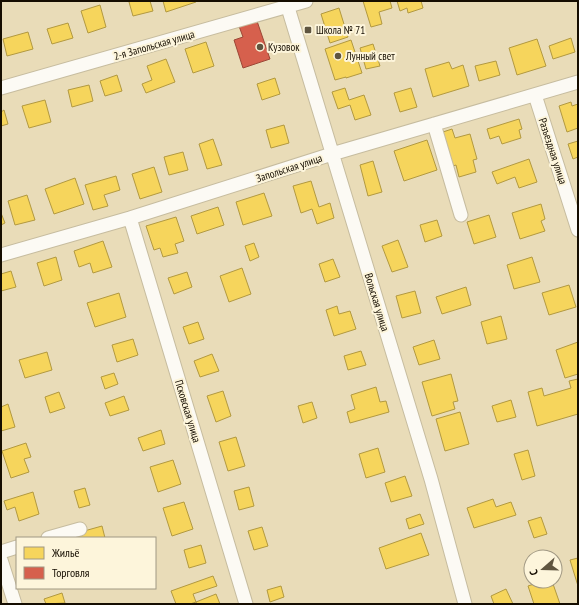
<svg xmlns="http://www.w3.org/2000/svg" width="579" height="605" viewBox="0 0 579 605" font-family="'PT Sans Narrow',sans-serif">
	<rect width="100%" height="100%" fill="#e9dcb8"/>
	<path fill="#f6d55c" stroke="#b29940" d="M132 1H150L153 11 133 16 129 2Z
		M163 1H196V2L166 12Z
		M363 1H390L392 8 379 12 382 24 371 27Z
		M397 1H421L423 8 408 13 407 8 400 11Z
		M100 5 106 27 88 33 81 11Z
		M339 8 348 37 330 43 321 14Z
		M68 23 73 38 52 44 47 29Z
		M28 32 33 49 7 56 3 39Z
		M571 38 575 52 553 59 549 46Z
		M537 39 546 66 517 75 509 48Z
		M351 40 362 73 346 78V77L335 80 325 49Z
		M206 42 214 66 193 73 185 49Z
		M373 44 380 66 366 69 360 48Z
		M166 59 175 82 146 93 142 84 152 80 147 66Z
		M496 61 500 75 479 81 475 66Z
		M449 62 452 69 463 65 469 86 433 97 425 69Z
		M117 75 122 91 105 96 100 81Z
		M275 78 280 94 262 100 257 84Z
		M89 85 93 101 72 107 68 90Z
		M345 88 349 100 364 95 371 115 355 120 350 105 338 109 332 92Z
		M411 88 417 107 400 112 394 93Z
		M45 100 51 122 29 128 22 106Z
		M571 102 572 106 578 104V128L567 132 559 106Z
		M4 110 8 124 1 126V112Z
		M519 119 522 129 519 130 521 138 502 144 499 136 490 139 487 129Z
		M284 125 289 143 271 148 266 130Z
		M452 129 455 138 470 134 477 159 473 160 476 172 459 177 456 165 450 167 440 133Z
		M213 139 222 165 207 169 199 144Z
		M427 140 437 170 404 181 394 151Z
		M578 141V157L573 159 568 144Z
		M183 152 188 170 169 175 164 157Z
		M529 159 537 182 519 188 515 177 497 184 492 172Z
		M373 161 382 192 368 196 360 165Z
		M154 167 162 192 140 199 132 174Z
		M116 176 120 190 104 195 108 206 93 210 85 185Z
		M75 178 84 204 54 214 45 189Z
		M311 181 319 207 330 203 334 218 317 224 312 209 301 213 293 186Z
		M264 193 272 216 243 225 236 202Z
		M27 195 35 220 15 225 8 201Z
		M541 204 545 219 541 221 545 231 520 239 512 213Z
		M218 207 224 225 197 234 191 216Z
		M1 213 5 223 1 225Z
		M489 215 496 237 474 244 467 222Z
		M176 217 184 241 175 244 178 253 163 257 160 248 154 250 146 226Z
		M437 220 442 236 425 242 420 225Z
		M398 240 408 267 392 272 382 246Z
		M103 241 112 267 93 273 90 263 79 267 74 251Z
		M254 243 259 257 250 261 245 246Z
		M56 257 62 280 44 286 37 263Z
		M532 257 540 282 514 289 507 265Z
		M333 259 340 277 325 282 319 264Z
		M242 268 251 294 229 302 220 276Z
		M11 271 16 287 1 291V274Z
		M187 272 192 287 174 294 168 278Z
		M569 285 576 307 549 315 542 293Z
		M466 287 471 305 442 314 436 297Z
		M415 291 421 313 402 318 396 296Z
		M119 293 126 317 95 327 87 303Z
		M337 306 339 314 350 311 356 329 334 336 326 310Z
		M501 316 507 339 487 344 481 322Z
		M198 322 204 339 189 344 183 327Z
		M133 339 138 355 117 362 112 345Z
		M434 340 440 359 419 365 413 347Z
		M578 342V374L565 378 556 350Z
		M361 351 366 365 348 370 344 356Z
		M47 352 52 370 25 378 19 360Z
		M212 354 219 371 200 377 194 361Z
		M114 373 118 384 105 389 101 377Z
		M451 374 458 401 453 402 455 409 432 416 422 382Z
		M578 379V414L537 426 528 392 542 388 544 396 571 388 569 381Z
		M376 387 380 402 386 401 389 412 350 423 347 412 355 409 351 395Z
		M223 391 231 416 216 422 207 396Z
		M59 392 65 408 50 413 45 397Z
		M124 396 129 410 110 416 105 403Z
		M511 400 516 417 497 422 492 406Z
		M312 402 317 418 303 423 298 406Z
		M8 404 15 427 1 431V407Z
		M460 412 469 444 445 451 436 419Z
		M161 430 165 444 143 451 138 438Z
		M236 437 245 466 228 471 219 442Z
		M26 443 31 457 24 459 29 472 11 478 2 451Z
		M378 448 385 472 366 478 359 454Z
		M528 450 535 476 522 480 514 454Z
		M173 460 181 484 158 492 150 467Z
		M405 476 412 496 391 502 385 483Z
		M249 487 254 506 239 510 234 491Z
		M85 488 90 505 79 508 74 491Z
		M33 492 39 514 19 521 15 507 7 510 4 501Z
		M493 499 496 507 511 502 516 515 474 528 467 508Z
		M184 502 193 529 172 536 163 508Z
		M420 514 424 524 409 529 406 519Z
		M541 517 547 534 534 538 528 521Z
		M102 526 105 538H79L77 533Z
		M262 527 268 546 254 550 248 531Z
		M421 533 429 555 386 569 379 548Z
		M201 545 206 563 189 568 184 550Z
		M578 558V586L570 560Z
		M213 576 217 586 193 594 196 602 190 604H176L171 591Z
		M543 581H552L560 604H534L528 586Z
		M281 586 284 597 270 602 267 590Z
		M506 589 513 604H494L491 596Z
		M62 593 65 603 46 604 44 599Z
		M216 594 220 604H197L196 602Z"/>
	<path fill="#d6604d" stroke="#9c4736" d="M257 21 270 59 243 68 234 40 243 37 239 26Z"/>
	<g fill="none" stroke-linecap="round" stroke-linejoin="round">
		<defs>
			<path id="minor" d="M286 1 431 479 465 604
				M1 88 306 1
				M535 95 578 230
				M434 124 461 215
				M130 218 246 604
				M1 255 130 218 332 154 578 82
				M48 538 80 529
				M1 552 17 547
				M1 560 15 604"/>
		</defs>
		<use href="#minor" stroke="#c6bc9f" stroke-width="15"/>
		<use href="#minor" stroke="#fcfaf4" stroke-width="13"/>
	</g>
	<g fill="#5f5540" stroke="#fdf5db" stroke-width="1.5">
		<rect x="304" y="26" width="8" height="8" rx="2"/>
		<circle cx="260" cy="47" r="4"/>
		<circle cx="338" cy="56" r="4"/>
	</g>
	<g text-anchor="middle" stroke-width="4" stroke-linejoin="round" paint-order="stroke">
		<g font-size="11" fill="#150d00" stroke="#fdf5db" text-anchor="start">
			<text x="316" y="34">Школа № 71</text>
			<text x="268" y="51">Кузовок</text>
			<text x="346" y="60">Лунный свет</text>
		</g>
		<g font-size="11" fill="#150d00" stroke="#fdf5db">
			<text transform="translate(154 45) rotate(-16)" y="4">2-я Запольская улица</text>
			<text transform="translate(553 151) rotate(72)" y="4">Разъездная улица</text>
			<text transform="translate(289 168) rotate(-18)" y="4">Запольская улица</text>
			<text transform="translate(377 302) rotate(73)" y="4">Вольская улица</text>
			<text transform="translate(188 411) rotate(73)" y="4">Псковская улица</text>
		</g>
	</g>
	<rect width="579" height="605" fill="none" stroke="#150d00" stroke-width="4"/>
	<rect x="16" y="537" width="140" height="52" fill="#fdf5db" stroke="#a09883"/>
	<rect x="24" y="547" width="20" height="12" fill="#f6d55c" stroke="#a09883"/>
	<text x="52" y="557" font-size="12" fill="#150d00">Жильё</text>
	<rect x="24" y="567" width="20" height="12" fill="#d6604d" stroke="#a09883"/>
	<text x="52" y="577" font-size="12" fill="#150d00">Торговля</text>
	<g transform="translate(543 569) rotate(250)"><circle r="19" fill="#fdf5db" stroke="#a09883"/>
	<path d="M0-3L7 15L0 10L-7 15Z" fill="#5f5540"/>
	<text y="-6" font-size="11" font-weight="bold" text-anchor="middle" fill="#150d00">С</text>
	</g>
</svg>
